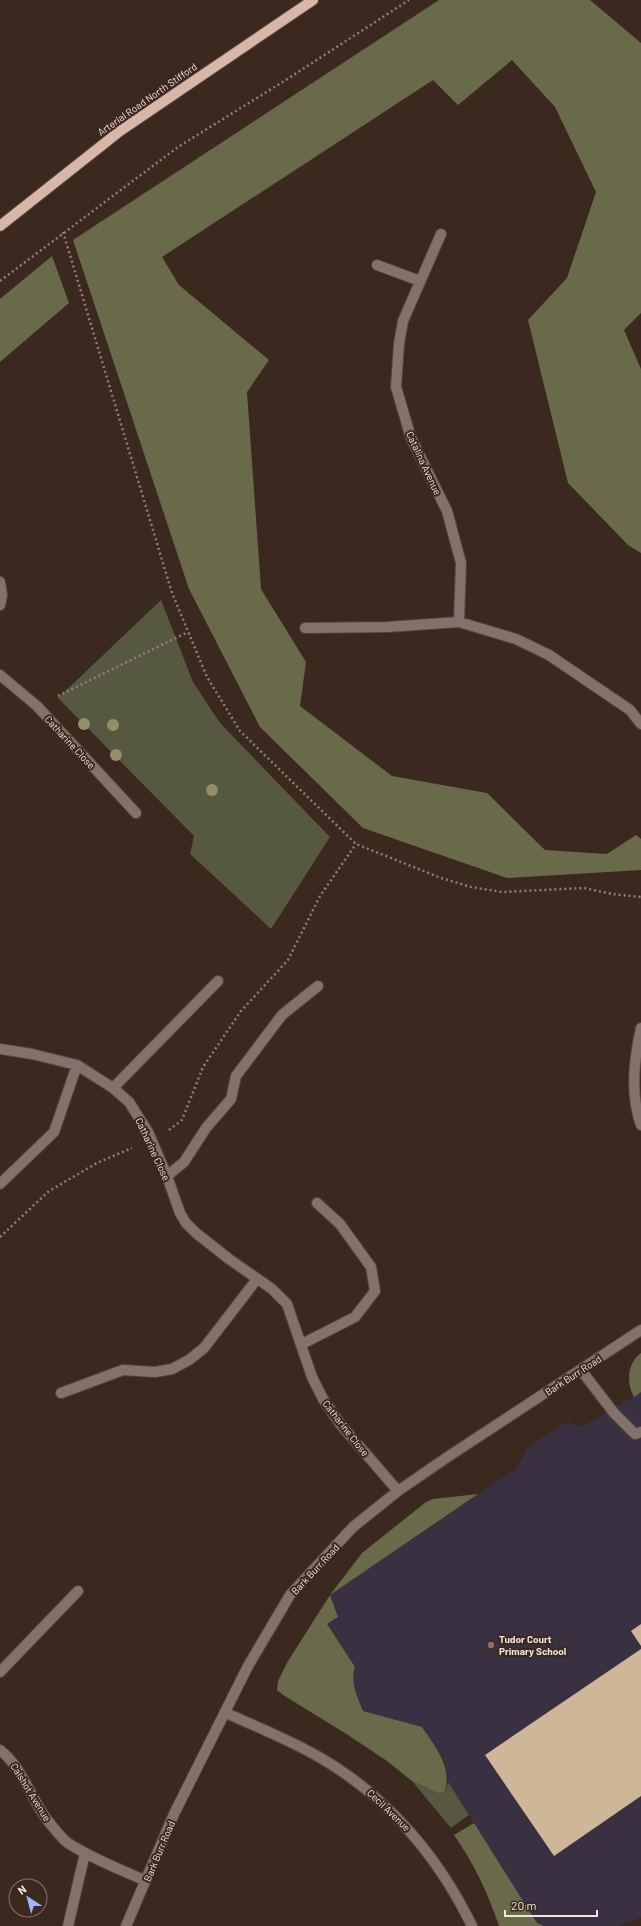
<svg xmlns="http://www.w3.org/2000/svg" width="641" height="1926" viewBox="0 0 641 1926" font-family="Barlow,sans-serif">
	<rect width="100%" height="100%" fill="#3b281e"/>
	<path fill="#393141" d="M641 1392V1917L619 1926H544L537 1923 448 1782 443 1757 422 1727 363 1711 355 1691 352 1675 355 1667 327 1624 338 1617 330 1595 517 1468 527 1448 566 1422 582 1427Z"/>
	<path fill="#575840" d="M161 600 193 682 220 723 330 837 271 929 190 854 194 836 58 698Z
		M412 1781 440 1794 445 1791 448 1782 469 1815 451 1828Z"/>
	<path fill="#686a49" d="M439 0H590L641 43V313L624 330 641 369V553L628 545 568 483 528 320 567 278 596 192 555 107 512 60 458 105 433 80 162 257 179 285 269 360 247 392 261 589 306 662 300 706 392 776 487 793 545 850 607 854 636 835 641 839V870L507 878 363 828 260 727 189 589 73 240Z
		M52 256 69 303 0 362V299Z
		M641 1353V1392L634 1397C626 1383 627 1363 641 1353Z
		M478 1494 330 1595 338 1617 327 1624 355 1667C350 1682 357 1696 363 1711L422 1727C435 1746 452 1766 445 1791L440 1794 412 1781 387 1761 348 1735 283 1695 277 1690 278 1681 288 1661 330 1595 362 1553 426 1502 433 1499Z
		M474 1823 537 1923 544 1926H499C488 1893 474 1864 454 1835Z"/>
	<path fill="#cdb798" d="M641 1624V1646L631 1631Z
		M641 1649V1796L554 1856 485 1755Z"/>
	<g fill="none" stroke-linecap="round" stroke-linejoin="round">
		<defs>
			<path id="minor" d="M441 234 403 321 399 344 396 387 411 438 447 511 461 563 459 622
				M377 265 420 281
				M0 582 2 595 0 605
				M305 628 387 627 459 622 516 639 549 655 630 710 641 724
				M0 675 37 706 136 813
				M641 1028C634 1060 630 1094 641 1125
				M0 1049 32 1054 77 1065 113 1088 129 1102 148 1132 167 1176 180 1213 186 1223 196 1233 229 1259 272 1289 287 1304 312 1377 323 1399 341 1425 398 1491
				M113 1088 218 981
				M167 1176 184 1162 206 1128 231 1099 236 1076 282 1015 318 986
				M0 1184 54 1132 77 1065
				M302 1344 355 1317 375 1291 371 1267 340 1224 317 1203
				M581 1370 614 1413 635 1434 641 1432
				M61 1393 123 1370 155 1372 172 1369 189 1360 204 1348 257 1279
				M0 1672 78 1591
				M226 1713C257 1727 290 1740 319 1757 387 1796 438 1856 472 1926
				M0 1750C23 1768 30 1798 48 1821 54 1828 61 1838 68 1843 92 1859 120 1869 146 1881
				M68 1926 85 1853
				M126 1926 174 1814 248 1666 290 1595 353 1527 398 1491 446 1458 641 1330"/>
			<path id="major" d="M0 226 120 131 313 0"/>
		</defs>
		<use href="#minor" stroke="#58463d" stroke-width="12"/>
		<use href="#major" stroke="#58463d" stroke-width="12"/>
		<path stroke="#907f77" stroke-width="2.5" stroke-dasharray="2 3" stroke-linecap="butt" d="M63 232 172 593 207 677 240 731 356 844 441 878 471 887 502 892 584 888 612 894 641 897
			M0 281 178 147 289 78 409 0
			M58 696 188 632
			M169 1130 182 1120 203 1067 241 1011 288 960 320 896 356 844
			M0 1237 49 1191 97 1163 132 1148"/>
		<use href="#minor" stroke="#82726b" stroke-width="10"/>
		<use href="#major" stroke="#d6b7a8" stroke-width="10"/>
	</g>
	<g fill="#948e68">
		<circle cx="84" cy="724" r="6"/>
		<circle cx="113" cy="725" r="6"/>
		<circle cx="116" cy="755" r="6"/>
		<circle cx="212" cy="790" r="6"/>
	</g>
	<circle fill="#8d6e63" stroke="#3b281e" stroke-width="1.5" cx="491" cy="1645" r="4"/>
	<g text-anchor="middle" stroke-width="4" stroke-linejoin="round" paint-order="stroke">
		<g font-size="10" fill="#f2e5de" stroke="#3b281e">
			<text transform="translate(147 99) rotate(-35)" y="4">Arterial Road North Stifford</text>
			<text transform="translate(424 463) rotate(65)" y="4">Catalina Avenue</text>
			<text transform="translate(70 742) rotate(47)" y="4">Catharine Close</text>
			<text transform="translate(153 1149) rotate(65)" y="4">Catharine Close</text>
			<text transform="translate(573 1375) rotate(-33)" y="4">Bark Burr Road</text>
			<text transform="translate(346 1428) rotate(52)" y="4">Catharine Close</text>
			<text transform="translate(315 1569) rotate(-47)" y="4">Bark Burr Road</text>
			<text transform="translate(31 1792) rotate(58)" y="4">Calshot Avenue</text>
			<text transform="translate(389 1810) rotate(44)" y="4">Cecil Avenue</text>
			<text transform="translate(159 1851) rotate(-67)" y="4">Bark Burr Road</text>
		</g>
		<g font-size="10" font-weight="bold" fill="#f2e5de" stroke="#3b281e" text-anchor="start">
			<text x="499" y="1643">Tudor Court<tspan x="499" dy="12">Primary School</tspan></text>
		</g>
	</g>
	<g transform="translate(28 1898) rotate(324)"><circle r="19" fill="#3b281e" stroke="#84746b"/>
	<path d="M0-3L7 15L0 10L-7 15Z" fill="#a4b2fc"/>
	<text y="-6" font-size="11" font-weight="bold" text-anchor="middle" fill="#f2e5de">N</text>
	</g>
	<path d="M505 1910v6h92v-6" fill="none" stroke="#f2e5de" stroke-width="2"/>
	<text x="511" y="1910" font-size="12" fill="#f2e5de" stroke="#3b281e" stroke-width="3" paint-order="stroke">20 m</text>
</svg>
